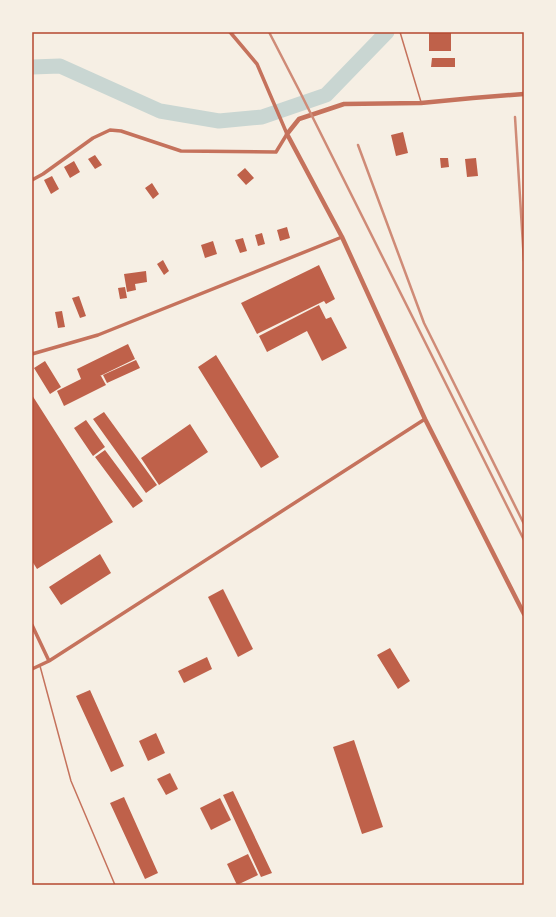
<svg xmlns="http://www.w3.org/2000/svg" width="556" height="917" viewBox="0 0 556 917" font-family="'DM Sans',sans-serif">
	<rect width="100%" height="100%" fill="#f6efe4"/>
	<g fill="none" stroke-linecap="round" stroke-linejoin="round">
		<path stroke="#c9d6d2" stroke-width="15" d="M32 67 60 66 160 111 219 121 262 117 326 95 387 32"/>
	</g>
	<path fill="#bf614a" d="M429 32H451V51H429Z
		M432 58H455V67H431Z
		M403 132 408 153 396 156 391 135Z
		M95 155 102 165 95 169 88 159Z
		M440 158H448L449 167 441 168Z
		M476 158 478 176 467 177 465 159Z
		M74 161 80 172 70 178 64 167Z
		M245 168 254 178 246 185 237 175Z
		M52 176 59 189 51 194 44 180Z
		M152 183 159 194 153 199 145 188Z
		M287 227 290 238 280 241 277 230Z
		M262 233 265 244 258 246 255 235Z
		M243 238 247 251 240 253 235 240Z
		M213 241 217 254 205 258 201 245Z
		M163 260 169 271 164 275 157 264Z
		M319 265 335 299 326 304 324 301 257 334 241 303 309 270 315 282 309 270Z
		M146 271 147 282 135 284 136 290 127 292 124 274Z
		M125 287 127 298 120 299 118 288Z
		M79 296 86 316 80 318 72 298Z
		M319 305 326 319 331 317 347 348 322 361 307 331 267 352 259 336Z
		M62 311 65 327 58 328 55 312Z
		M128 344 135 359 100 376H101L106 385 64 406 57 391 81 379 77 369Z
		M216 355 279 457 261 468 198 367Z
		M136 360 140 368 107 383 103 375Z
		M45 361 61 387 50 394 34 368Z
		M32 395 113 522 37 569 32 561Z
		M104 412 157 485 146 493 93 419Z
		M86 420 105 447 93 456 74 428Z
		M190 424 208 452 159 485 141 458Z
		M105 450 143 501 133 508 95 457Z
		M100 554 111 573 61 605 49 587Z
		M223 589 253 649 238 657 208 597Z
		M390 648 410 681 398 689 377 655Z
		M207 657 212 669 184 683 178 671Z
		M90 690 124 766 111 772 76 696Z
		M156 733 165 753 148 761 139 741Z
		M354 740 383 827 362 834 333 747Z
		M170 773 178 789 166 795 157 779Z
		M233 791 272 873 261 877 223 795Z
		M124 797 158 873 145 879 110 803Z
		M220 798 231 820 211 830 200 808Z
		M248 854 258 875 237 885 227 864Z"/>
	<g fill="none" stroke-linecap="round" stroke-linejoin="round">
		<path stroke="#c5725c" stroke-width="1.5" d="M400 32 421 102
			M40 666 71 781 115 885"/>
		<path stroke="#c5725c" stroke-width="3.5" d="M32 180 43 174 93 138 110 130 121 131 181 151 276 152 287 134 257 64 230 32
			M32 354 98 335 342 237
			M32 625 49 661
			M32 669 49 661 425 419"/>
		<path stroke="#c5725c" stroke-width="4.5" d="M524 94 473 98 421 103 344 104 299 119 287 134 342 237 425 419 524 614"/>
		<path stroke="#cf8b77" stroke-width="2.5" d="M269 32 300 92 524 540
			M515 117 524 261
			M358 145 424 323 524 524"/>
	</g>
	<rect width="556" height="917" fill="none" stroke="#f6efe4" stroke-width="66"/>
	<rect x="33" y="33" width="490" height="851" fill="none" stroke="#b5482f" stroke-width="1.5"/>
</svg>
